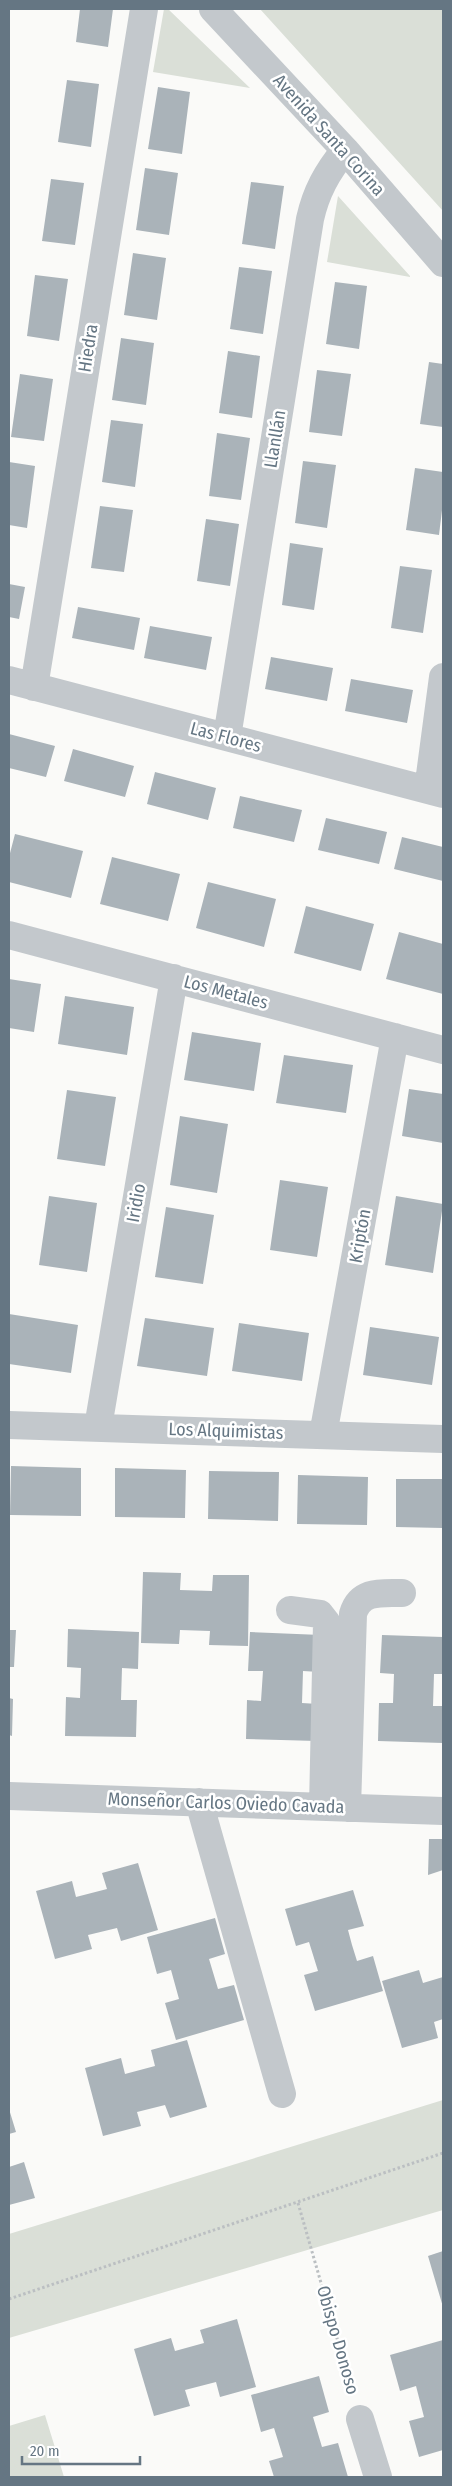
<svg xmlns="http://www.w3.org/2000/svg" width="452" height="2486" viewBox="0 0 452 2486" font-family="'Fira Sans Condensed',sans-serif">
	<rect width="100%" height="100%" fill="#fafaf8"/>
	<path fill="#dadfd7" d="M164 9H168L250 88 153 72Z
		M260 9H443V211Z
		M338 196 410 276V277L327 262Z
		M443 2100V2210L9 2338V2234Z
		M45 2415 64 2477H9V2426Z"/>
	<path fill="#aab3b9" d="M80 9H113L108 47 76 42Z
		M67 80 99 84 91 147 58 142Z
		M158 87 190 92 182 154 148 149Z
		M145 168 178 173 169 235 136 230Z
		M51 179 84 183 75 245 42 241Z
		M251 182 284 186 275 249 242 244Z
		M133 253 166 258 157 320 124 315Z
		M239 267 272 271 263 334 230 329Z
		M35 275 68 279 59 341 27 336Z
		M335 282 367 286 359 349 326 344Z
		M121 338 154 343 146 405 112 400Z
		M228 351 260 356 252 418 219 413Z
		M429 362 443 364V427L420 424Z
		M317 370 351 374 342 436 309 432Z
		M20 374 53 379 44 441 11 437Z
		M111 420 143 424 135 487 102 482Z
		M217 433 250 438 241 500 209 496Z
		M303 461 336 465 327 528 295 523Z
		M9 462 35 466 27 528 9 525Z
		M415 468 443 472V502L439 535 406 530Z
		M100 506 133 510 124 572 91 568Z
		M206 519 239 524 230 586 197 581Z
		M290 543 323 548 314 610 282 605Z
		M400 566 432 570 423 633 391 628Z
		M9 584 25 587 19 619 9 617Z
		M78 607 140 618 134 650 72 638Z
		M150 626 212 637 206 670 144 658Z
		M271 657 333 668 327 701 265 689Z
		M351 679 413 690 407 723 345 711Z
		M9 734 55 746 46 777 9 768Z
		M73 749 134 766 125 797 64 781Z
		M155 772 216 788 208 820 147 804Z
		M240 796 302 810 294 842 233 828Z
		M326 818 387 832 379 864 318 850Z
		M15 834 83 851 71 898 9 882V857Z
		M402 837 443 847V881L394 869Z
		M112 857 180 874 168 921 100 904Z
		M208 882 276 899 264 947 196 928Z
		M306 906 374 924 361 971 294 953Z
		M399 932 443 944V994L386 979Z
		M9 979 41 984 34 1032 9 1028Z
		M65 996 134 1007 127 1055 58 1044Z
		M192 1032 261 1043 254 1091 184 1080Z
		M284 1055 353 1065 346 1113 276 1103Z
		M409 1089 443 1094V1143L402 1136Z
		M67 1090 116 1097 105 1166 57 1159Z
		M180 1116 228 1124 217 1193 170 1185Z
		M280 1180 328 1187 317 1257 270 1250Z
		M49 1196 97 1203 87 1272 39 1265Z
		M396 1196 443 1204 433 1273 385 1265Z
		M166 1207 214 1215 203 1284 155 1277Z
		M9 1314 78 1325 71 1373 9 1364Z
		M145 1318 214 1328 207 1376 137 1366Z
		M239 1323 309 1333 302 1381 232 1371Z
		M370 1327 439 1337 432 1385 363 1375Z
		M11 1466 81 1468V1516L10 1515Z
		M115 1468 186 1470 185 1518 115 1517Z
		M209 1471 279 1472 278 1521 208 1519Z
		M298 1475 368 1477 367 1525 297 1524Z
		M396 1479H443V1528L396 1527Z
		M143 1572 181 1573 180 1590 212 1591 213 1575H249L248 1646 209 1645 210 1631 180 1630 179 1644 141 1643Z
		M68 1629 139 1632 138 1669 122 1668 121 1700H137L136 1737 65 1736 66 1697 80 1698 81 1668 67 1667Z
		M9 1630H16L14 1667H9Z
		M250 1632 321 1635 319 1672 303 1671 302 1703 318 1704 317 1741 246 1739 247 1700 261 1701 263 1671H248Z
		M382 1635 443 1637V1674H434L433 1706H443V1743L378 1741 379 1703H393L394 1674 380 1673Z
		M9 1698 13 1699 12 1736 9 1735Z
		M429 1839H443V1870L428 1875Z
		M138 1863 158 1930 121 1941 117 1928 88 1935 92 1949 55 1959 36 1891 72 1881 76 1897 107 1889 102 1873Z
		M353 1890 364 1926 348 1930 352 1945 357 1961 373 1956 383 1991 315 2011 304 1975 318 1971 309 1942 296 1946 285 1909Z
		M215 1918 225 1954 209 1959 218 1989 234 1985 244 2020 176 2040 165 2003 179 1999 171 1970 157 1974 147 1937Z
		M419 1970 423 1983 443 1977V2019L434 2022 438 2038 402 2048 382 1981Z
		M187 2040 207 2107 170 2118 165 2105 137 2112 141 2126 103 2136 85 2068 121 2058 125 2074 155 2066 151 2050Z
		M9 2109 16 2132 9 2134Z
		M24 2162 35 2198 9 2205V2167Z
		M443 2251V2307L428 2256Z
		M237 2319 256 2387 220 2397 216 2382 185 2390 190 2406 154 2416 134 2349 171 2338 175 2351 204 2343 200 2330Z
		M443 2340V2450L419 2457 409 2421 424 2417 416 2386 400 2391 390 2355Z
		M319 2376 329 2412 313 2417 322 2447 338 2443 348 2477H274L269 2461 283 2457 274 2428 261 2432 251 2395Z"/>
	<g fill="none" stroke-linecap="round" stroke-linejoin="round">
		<path stroke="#bbbfc2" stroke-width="3" stroke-dasharray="2.5 2.5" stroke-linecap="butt" d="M298 2203 351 2387
			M9 2299 443 2153"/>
		<path stroke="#c3c8cc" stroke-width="28" d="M213 9 345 150 443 263
			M9 680 443 794
			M34 687 144 9
			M227 737 310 219C316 192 327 172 345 150
			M428 790 443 677
			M9 935 443 1050
			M9 1425 443 1439
			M98 1427 174 978
			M323 1435 395 1037
			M290 1610 320 1614 327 1623 323 1807
			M9 1796 443 1811
			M199 1802 282 2094
			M347 1808 353 1614C360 1590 381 1593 402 1593
			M360 2419 378 2477"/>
	</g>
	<g text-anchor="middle" stroke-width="5" stroke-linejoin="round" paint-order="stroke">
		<g font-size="18" fill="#657683" stroke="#fff">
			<text transform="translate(329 135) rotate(48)" y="6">Avenida Santa Corina</text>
			<text transform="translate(88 348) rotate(-81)" y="6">Hiedra</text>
			<text transform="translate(275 439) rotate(-81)" y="6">Llanllán</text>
			<text transform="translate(226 737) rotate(15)" y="6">Las Flores</text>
			<text transform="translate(226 992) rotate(15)" y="6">Los Metales</text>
			<text transform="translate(136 1203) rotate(-80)" y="6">Iridio</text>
			<text transform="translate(360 1236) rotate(-80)" y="6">Kriptón</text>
			<text transform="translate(226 1431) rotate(2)" y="6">Los Alquimistas</text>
			<text transform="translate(226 1803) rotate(2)" y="6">Monseñor Carlos Oviedo Cavada</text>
			<text transform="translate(338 2340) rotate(74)" y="6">Obispo Donoso</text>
		</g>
	</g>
	<rect width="452" height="2486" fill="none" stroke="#657683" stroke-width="20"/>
	<path d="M22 2456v8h118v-8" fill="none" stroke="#657683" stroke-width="2.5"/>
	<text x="30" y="2456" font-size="15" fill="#657683" stroke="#ffffff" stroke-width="4" paint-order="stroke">20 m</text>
</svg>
